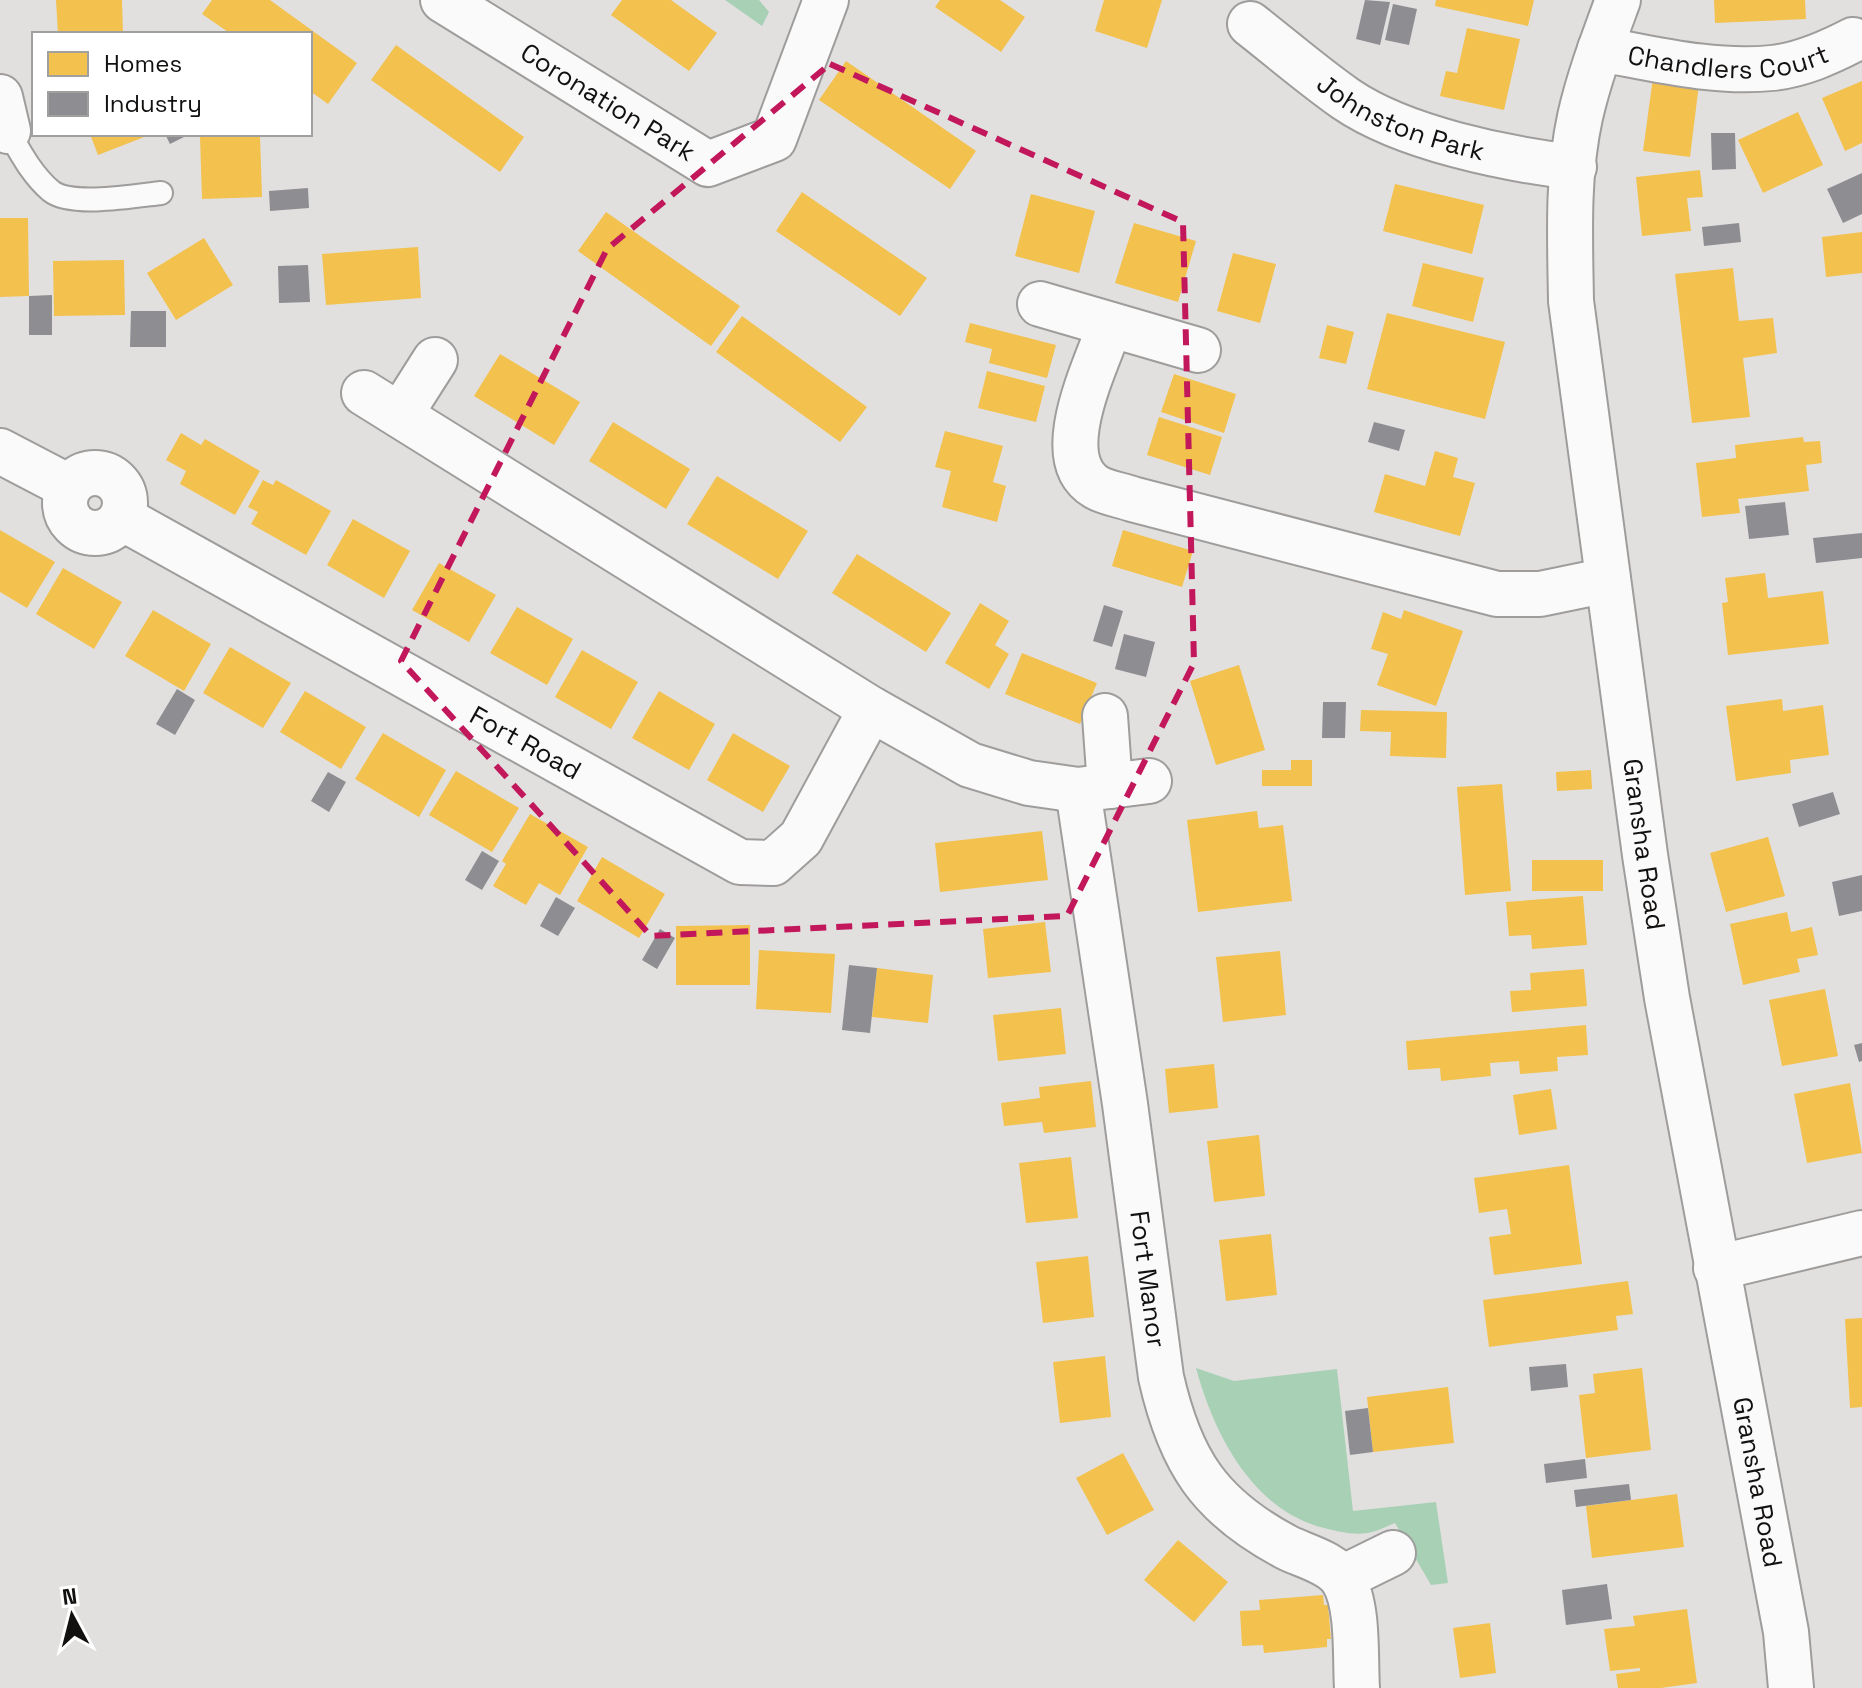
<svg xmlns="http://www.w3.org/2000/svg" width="1862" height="1688" viewBox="0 0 1862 1688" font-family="'Space Grotesk',sans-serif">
	<rect width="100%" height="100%" fill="#e2e0df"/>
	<path fill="#a7d0b5" d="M725 0H759L769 12 762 26Z
		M1196 1368 1234 1381 1337 1369 1353 1511 1436 1502 1448 1583 1431 1585 1395 1523C1387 1526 1380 1530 1372 1532 1357 1536 1339 1532 1324 1528 1252 1510 1214 1434 1196 1368Z"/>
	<path fill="#f2c14e" d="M56 0H122L123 34H58Z
		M212 0H270L357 63 328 104 310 91V34H231L202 14Z
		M622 0H671L717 33 689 71 611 15Z
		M940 0H1000L1025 17 1001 52 935 7Z
		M1104 0H1162L1147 48 1095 31Z
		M1436 0H1534L1528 26 1435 6Z
		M1714 0H1805L1806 19 1715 23Z
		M1467 28 1520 39 1504 110 1440 96 1446 71 1457 73Z
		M396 45 524 137 500 172 371 80Z
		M846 61 976 151 950 189 819 100Z
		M1654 70 1700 76 1690 157 1643 151Z
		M1862 81V143L1845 151 1822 98Z
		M1798 112 1823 165 1763 193 1738 140Z
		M90 134H152L98 155Z
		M260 135 262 197 202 199 200 137Z
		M1700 170 1703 197 1687 198 1691 231 1642 236 1636 177Z
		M1395 184 1484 205 1472 254 1383 231Z
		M802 192 927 278 900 316 776 231Z
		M1031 194 1095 211 1079 273 1015 256Z
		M606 212 740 306 711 346 578 251Z
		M0 218H28L29 296 0 297Z
		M1134 223 1196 241 1178 302 1115 283Z
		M1862 232V273L1826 277 1822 237Z
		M204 238 233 285 176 320 147 273Z
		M418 247 421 298 326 305 322 254Z
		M1233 253 1276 264 1260 323 1217 311Z
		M124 260 125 315 54 316 53 261Z
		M1423 263 1484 278 1473 322 1412 306Z
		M1733 268 1739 321 1773 318 1777 353 1743 358 1750 417 1692 423 1675 274Z
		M1387 313 1505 342 1485 419 1367 389Z
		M742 316 867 407 840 442 716 352Z
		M970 323 1056 345 1047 378 989 363 992 349 965 342Z
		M1327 325 1354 332 1346 364 1319 358Z
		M500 354 580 402 554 445 474 396Z
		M987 371 1045 386 1036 422 978 408Z
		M1174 374 1236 394 1224 433 1161 412Z
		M1159 417 1222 437 1210 475 1147 455Z
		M613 422 690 469 666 509 589 461Z
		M945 431 1003 446 993 482 1006 486 997 522 942 507 951 471 935 467Z
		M181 433 201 445 205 439 260 471 235 515 180 484 186 471 166 460Z
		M1803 437 1804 442 1820 441 1822 463 1806 465 1809 491 1738 499 1740 513 1702 517 1696 463 1736 458 1735 445Z
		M1435 451 1458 458 1453 477 1475 483 1460 536 1374 512 1385 474 1425 486Z
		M717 476 808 531 778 579 687 524Z
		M263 480 273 485 276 480 331 511 306 555 251 524 258 512 248 507Z
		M353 519 410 551 384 598 327 565Z
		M0 530 55 562 27 608 0 592Z
		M1123 530 1193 551 1182 587 1112 566Z
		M857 554 951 613 926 652 832 593Z
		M439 563 496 595 469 642 412 610Z
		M63 568 122 602 94 649 36 614Z
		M1765 573 1768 598 1823 591 1829 644 1728 655 1722 603 1728 602 1725 578Z
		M980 603 1009 621 995 645 1009 654 989 689 945 663Z
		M517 607 573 639 547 685 490 653Z
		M153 610 211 644 184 691 125 656Z
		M1404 610 1463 631 1436 706 1377 685 1388 654 1371 649 1383 612 1401 619Z
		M230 647 291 683 263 728 203 693Z
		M582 650 638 682 611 729 555 697Z
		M1022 653 1097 683 1080 724 1005 694Z
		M1239 665 1265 750 1216 765 1190 681Z
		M305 691 366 727 341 769 280 732Z
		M659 691 715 724 689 770 632 738Z
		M1782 699 1783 711 1823 705 1829 755 1790 760 1791 773 1736 781 1726 706Z
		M1361 710 1447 712 1446 758 1390 756 1391 732 1360 731Z
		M383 733 446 770 419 817 355 779Z
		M733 733 790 766 763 812 707 780Z
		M1291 760H1312V786H1262V770H1291Z
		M1591 770 1592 789 1557 791 1556 772Z
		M456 771 519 808 492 852 429 815Z
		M1502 784 1511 891 1465 895 1457 787Z
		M1257 811 1259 828 1283 825 1292 901 1198 912 1187 820Z
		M530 814 588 847 560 895 539 883 526 905 493 886 506 864 502 861Z
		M1042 831 1048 880 940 892 935 843Z
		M1768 837 1785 896 1726 912 1710 853Z
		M602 857 665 894 639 938 577 901Z
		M1532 860H1603V891H1532Z
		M1583 896 1587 945 1532 949 1531 935 1509 936 1506 902Z
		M1787 912 1791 932 1812 927 1818 955 1797 959 1800 972 1743 985 1730 924Z
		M1045 922 1051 972 988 978 983 929Z
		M750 925V985H676V926Z
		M759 950 835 954 831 1013 756 1009Z
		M1280 951 1286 1015 1223 1022 1216 957Z
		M877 968 933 975 928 1023 872 1017Z
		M1584 969 1587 1006 1512 1012 1510 991 1531 990 1530 973Z
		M1825 989 1838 1056 1782 1066 1769 1000Z
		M1061 1008 1066 1054 998 1061 993 1015Z
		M1586 1025 1588 1055 1557 1057 1558 1071 1520 1074 1519 1061 1490 1063 1491 1076 1441 1081 1440 1068 1408 1070 1406 1041Z
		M1214 1064 1218 1108 1169 1113 1165 1069Z
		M1091 1081 1096 1127 1044 1133 1042 1122 1004 1126 1001 1103 1040 1098 1039 1087Z
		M1850 1083 1862 1153 1807 1163 1794 1094Z
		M1551 1089 1557 1129 1519 1135 1513 1095Z
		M1259 1135 1265 1196 1214 1202 1207 1141Z
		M1071 1157 1078 1218 1026 1223 1019 1163Z
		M1569 1165 1582 1264 1494 1275 1489 1237 1511 1234 1507 1209 1479 1213 1474 1178Z
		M1271 1234 1277 1295 1226 1301 1219 1240Z
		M1088 1256 1094 1317 1043 1323 1036 1262Z
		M1628 1281 1633 1314 1616 1316 1618 1330 1489 1347 1483 1300Z
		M1862 1318V1407L1850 1408 1845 1319Z
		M1105 1356 1111 1417 1060 1423 1053 1362Z
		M1642 1368 1651 1450 1586 1458 1579 1395 1595 1393 1593 1374Z
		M1448 1387 1454 1443 1373 1452 1367 1397Z
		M1123 1453 1154 1510 1107 1535 1076 1478Z
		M1677 1494 1684 1547 1592 1558 1586 1506Z
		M1178 1540 1228 1582 1194 1622 1144 1580Z
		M1323 1595 1324 1605H1328L1331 1639H1327V1647L1264 1653 1263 1645 1242 1646 1240 1611 1260 1610 1259 1600Z
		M1687 1609 1697 1683 1661 1688H1618L1616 1674 1640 1671V1668L1610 1671 1604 1629 1635 1626 1633 1616Z
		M1490 1623 1496 1673 1460 1678 1453 1628Z"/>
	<path fill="#8d8d92" d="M1365 0 1390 2 1380 45 1356 39Z
		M1393 4 1417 9 1409 45 1385 40Z
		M1711 133H1735L1736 169 1712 170Z
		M165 134H190L170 144Z
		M1862 173V214L1843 223 1827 189Z
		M308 188 309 208 270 211 269 191Z
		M1739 223 1741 242 1704 246 1702 227Z
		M308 265 310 302 279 303 278 266Z
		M52 295V335H29V296Z
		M131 311H166V347H130Z
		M1374 422 1405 430 1399 451 1368 442Z
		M1785 502 1789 535 1749 539 1745 506Z
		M1862 533V558L1816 563 1813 538Z
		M1104 605 1123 611 1112 647 1093 641Z
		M1124 634 1155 642 1146 677 1115 669Z
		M177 689 195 700 175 735 156 724Z
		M1323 702H1346L1345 738H1322Z
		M328 772 346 782 329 812 311 801Z
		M1833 792 1840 814 1799 827 1792 804Z
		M482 851 499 861 482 890 465 880Z
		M1862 875V911L1839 916 1832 882Z
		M556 897 575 908 558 936 540 926Z
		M660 929 675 938 657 969 642 960Z
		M849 965 877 968 870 1033 842 1030Z
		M1862 1043V1061L1859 1062 1854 1045Z
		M1566 1364 1568 1387 1531 1391 1529 1367Z
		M1368 1408 1373 1452 1350 1455 1345 1411Z
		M1585 1459 1587 1478 1546 1483 1544 1464Z
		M1629 1484 1631 1500 1576 1507 1574 1490Z
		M1607 1584 1612 1619 1566 1625 1562 1590Z"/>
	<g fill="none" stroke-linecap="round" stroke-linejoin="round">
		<defs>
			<path id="lane" d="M8 131C20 152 32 175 51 191 71 207 135 196 161 193"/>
			<g id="street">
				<path id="s1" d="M443 0 708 164 774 139 826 0"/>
				<path id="s2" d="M1618 0C1604 38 1589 77 1580 117 1567 176 1570 240 1571 301L1645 855 1667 998 1786 1632 1791 1688"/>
				<path id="s3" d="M1250 24C1282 49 1313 76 1346 99 1403 138 1505 159 1574 167"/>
				<path id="s4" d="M1600 49C1655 59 1715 74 1772 68 1801 65 1828 53 1853 40"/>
				<path d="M0 97 8 131"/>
				<path d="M1040 304 1198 350"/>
				<path d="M1110 325C1097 364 1048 458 1096 487 1106 493 1121 495 1132 499L1497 594H1540L1608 580"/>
				<path d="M364 393 871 709 970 765 1029 783 1078 790 1149 781"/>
				<path d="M400 415 435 360"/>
				<path d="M0 451 69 487"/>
				<circle cx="95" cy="503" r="30"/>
				<path id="s5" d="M122 518 740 862 773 863 801 838 871 709"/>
				<path d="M1105 716 1110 786"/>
				<path id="s6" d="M1078 790 1125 1104 1161 1377C1180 1461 1209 1506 1286 1547 1303 1556 1332 1562 1343 1580 1359 1606 1355 1658 1357 1688"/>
				<path d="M1716 1268 1862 1233"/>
				<path d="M1342 1578 1393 1553"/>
			</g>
		</defs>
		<use href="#lane" stroke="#9e9d9c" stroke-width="26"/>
		<use href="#street" stroke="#9e9d9c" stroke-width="48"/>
		<use href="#lane" stroke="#fbfafa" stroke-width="22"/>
		<use href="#street" stroke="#fbfafa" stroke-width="44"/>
	</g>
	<path fill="none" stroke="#c2185b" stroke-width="6" stroke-dasharray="16 10" stroke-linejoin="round" d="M830 64 1183 222 1194 663 1067 916 651 936 401 661 607 249Z"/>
	<g text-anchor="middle" stroke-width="8" stroke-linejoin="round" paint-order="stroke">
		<g font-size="26" fill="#121110" stroke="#fff">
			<text dy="9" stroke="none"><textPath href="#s4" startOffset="130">Chandlers Court</textPath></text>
			<text dy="9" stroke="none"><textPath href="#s1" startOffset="194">Coronation Park</textPath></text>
			<text dy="9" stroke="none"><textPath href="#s3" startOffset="180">Johnston Park</textPath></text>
			<text dy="9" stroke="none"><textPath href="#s5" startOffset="462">Fort Road</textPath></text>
			<text dy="9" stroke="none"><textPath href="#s2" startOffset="856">Gransha Road</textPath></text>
			<text dy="9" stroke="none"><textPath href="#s6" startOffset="494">Fort Manor</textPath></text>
			<text dy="9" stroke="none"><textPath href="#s2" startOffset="1504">Gransha Road</textPath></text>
		</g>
	</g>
	<rect x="32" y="32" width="280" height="104" fill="#ffffff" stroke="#a0a09f" stroke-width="2"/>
	<rect x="48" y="52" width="40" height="24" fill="#f2c14e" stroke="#a0a09f" stroke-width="2"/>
	<text x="104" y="72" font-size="24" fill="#121110">Homes</text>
	<rect x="48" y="92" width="40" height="24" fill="#8d8d92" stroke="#a0a09f" stroke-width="2"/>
	<text x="104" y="112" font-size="24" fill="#121110">Industry</text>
	<g transform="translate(72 1616) rotate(353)" stroke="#ffffff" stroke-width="6" paint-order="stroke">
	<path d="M0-6L14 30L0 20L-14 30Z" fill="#121110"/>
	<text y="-12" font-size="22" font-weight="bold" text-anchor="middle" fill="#121110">N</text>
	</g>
</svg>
